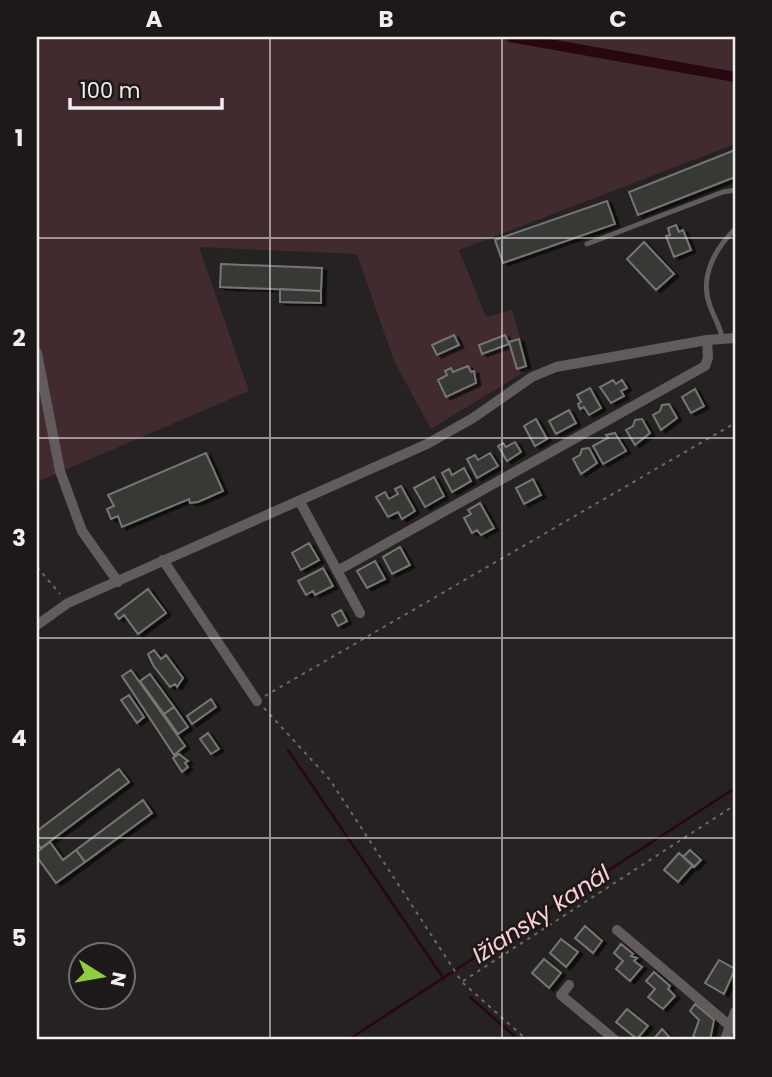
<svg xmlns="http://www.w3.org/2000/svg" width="772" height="1077" viewBox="0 0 772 1077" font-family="Poppins,sans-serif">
	<defs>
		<filter id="shadow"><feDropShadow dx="4.5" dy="2.5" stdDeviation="0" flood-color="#0009"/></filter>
	</defs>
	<rect width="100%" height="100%" fill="#262222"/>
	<path fill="#412b2e" d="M37 37H735V144L459 250 486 317 512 310 529 369 431 429 394 361 357 254 199 247 249 391 37 482Z"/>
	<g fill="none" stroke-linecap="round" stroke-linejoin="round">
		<path stroke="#28070f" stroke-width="2.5" d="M288 750 444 979
			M470 997 519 1040
			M348 1040 735 788"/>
		<path stroke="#28070f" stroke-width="10" d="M510 37 735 77"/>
	</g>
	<path fill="#373936" stroke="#757773" stroke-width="2" filter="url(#shadow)" d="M735 150V177L638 215 629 192Z
		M607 201 615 224 503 263 495 240Z
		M676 225 679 232 683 230 691 250 674 257 666 236 670 235 668 228Z
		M644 242 674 274 656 290 627 259Z
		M221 264 322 268 321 291 220 287Z
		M280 289 321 291V303L280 302Z
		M454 335 459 345 437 355 432 345Z
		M505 335 509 344 482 354 479 345Z
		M519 339 526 366 517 369 509 342Z
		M468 366 471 372 474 371 476 383 446 397 438 380 447 375 445 371 451 368 453 372Z
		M613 380 616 384 622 380 627 388 621 391 624 396 611 403 600 387Z
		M590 388 601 408 589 415 584 407 580 409 578 404 581 402 577 395Z
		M695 389 704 406 691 413 682 397Z
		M669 404 677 418 661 430 653 415 660 411 662 405Z
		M569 410 576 423 556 434 549 421Z
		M536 419 547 439 535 446 524 426Z
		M642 419 650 433 635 445 626 430 633 426 635 420Z
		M615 433 626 451 603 464 593 446 608 438 606 435Z
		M515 442 521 452 507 461 498 446 503 443 506 447Z
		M589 448 597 463 581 474 573 459 580 455 582 449Z
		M206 453 223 491 198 502 190 503 189 499 122 527 118 516 111 519 107 509 114 506 108 495Z
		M490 453 498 466 477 478 467 459 475 455 478 460Z
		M464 468 471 481 452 492 442 473 449 469 452 475Z
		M434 477 444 496 425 507 414 488Z
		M533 479 541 495 524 504 516 488Z
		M401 486 415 511 402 519 398 512 388 517 376 497 385 492 389 499 398 494 395 489Z
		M480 503 494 528 481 535 477 530 472 533 464 518 471 514 468 510Z
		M309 543 319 560 301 570 292 553Z
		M400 547 410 565 392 574 383 557Z
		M375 561 385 579 367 588 357 571Z
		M323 568 333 586 315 595 313 591 306 595 298 581Z
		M148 589 166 613 138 634 124 615 119 619 115 614Z
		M341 610 347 621 338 626 332 615Z
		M154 650 161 659 166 655 183 678 177 687 175 684 170 687 153 665 148 654Z
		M131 670 185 746 174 755 122 676Z
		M150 674 174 707 164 714 140 681Z
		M129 695 144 717 137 723 121 700Z
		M211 699 216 707 192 724 187 716Z
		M174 707 188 727 178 734 164 714Z
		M208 733 219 749 211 754 200 739Z
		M179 754 188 761 185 763 188 767 182 772 173 758Z
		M119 769 129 782 41 848 37 843V831Z
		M143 800 152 813 85 862 76 850Z
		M50 842 63 860 76 850 85 862 56 883 37 857V852Z
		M690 850 701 860 694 867 683 857Z
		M679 853 693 865 678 882 664 870Z
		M585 926 602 941 593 953 575 938Z
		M561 939 578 952 566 967 550 953Z
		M621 944 633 954 631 956 637 958 634 961 642 967 630 981 616 969 623 961 614 953Z
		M544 959 561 973 549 988 532 973Z
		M719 960 735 969 724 994 705 983Z
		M654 972 670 986 668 989 675 996 663 1009 648 997 655 989 646 981Z
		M695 1004 714 1020 710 1040 693 1037 699 1020 690 1011Z
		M627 1009 648 1026 637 1039 616 1022Z
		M662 1029 672 1040H648H653Z"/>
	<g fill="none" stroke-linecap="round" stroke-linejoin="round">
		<path stroke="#6d6969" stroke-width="2" stroke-dasharray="3.5 5" stroke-linecap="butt" d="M37 567 60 594
			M265 696 735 423
			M264 708 330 780 462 982 527 1040
			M463 981 735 805"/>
		<path stroke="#615b5c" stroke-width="5" d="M587 244 723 192 735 190
			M722 338C720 325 714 318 710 306 699 277 715 249 735 229"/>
		<path stroke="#615b5c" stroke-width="10" d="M37 353 60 471 82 531 118 582
			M300 502 360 613
			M163 560 257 701
			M337 571 705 366 708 358 707 340
			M37 625 68 603 427 444 473 418 532 377 556 367 707 340 735 338
			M617 930 730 1026
			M569 985 561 995 615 1040
			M725 1040 735 1012"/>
	</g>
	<path fill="none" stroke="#f0eded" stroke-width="2" stroke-opacity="0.55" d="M270 37V1040M502 37V1040M37 238H735M37 438H735M37 638H735M37 838H735"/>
	<g text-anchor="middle" stroke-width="5" stroke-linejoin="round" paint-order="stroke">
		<g font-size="23" font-style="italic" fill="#fdcfd5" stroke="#1d1819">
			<text transform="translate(541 914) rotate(-33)" y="8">Ižiansky kanál</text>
		</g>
	</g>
	<rect width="772" height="1077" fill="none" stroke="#1d1819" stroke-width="77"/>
	<g transform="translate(102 976) rotate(101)"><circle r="33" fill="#1d1819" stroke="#716d6e" stroke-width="2"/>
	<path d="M0-5L12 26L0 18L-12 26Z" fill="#8fcd42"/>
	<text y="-10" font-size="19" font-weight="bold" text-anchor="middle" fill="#f0eded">N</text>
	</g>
	<path d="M70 98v10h152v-10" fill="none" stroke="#f0eded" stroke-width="3.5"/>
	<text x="80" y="98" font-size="21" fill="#f0eded" stroke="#1d1819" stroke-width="5" paint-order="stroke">100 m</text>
	<rect x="38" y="38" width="696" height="1000" fill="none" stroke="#f0eded" stroke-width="2.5"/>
	<g font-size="23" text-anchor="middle" font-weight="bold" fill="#f0eded">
		<text x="154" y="27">A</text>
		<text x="386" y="27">B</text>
		<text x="618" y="27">C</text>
		<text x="19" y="146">1</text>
		<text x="19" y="346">2</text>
		<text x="19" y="546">3</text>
		<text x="19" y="746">4</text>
		<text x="19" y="946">5</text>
	</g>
</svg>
